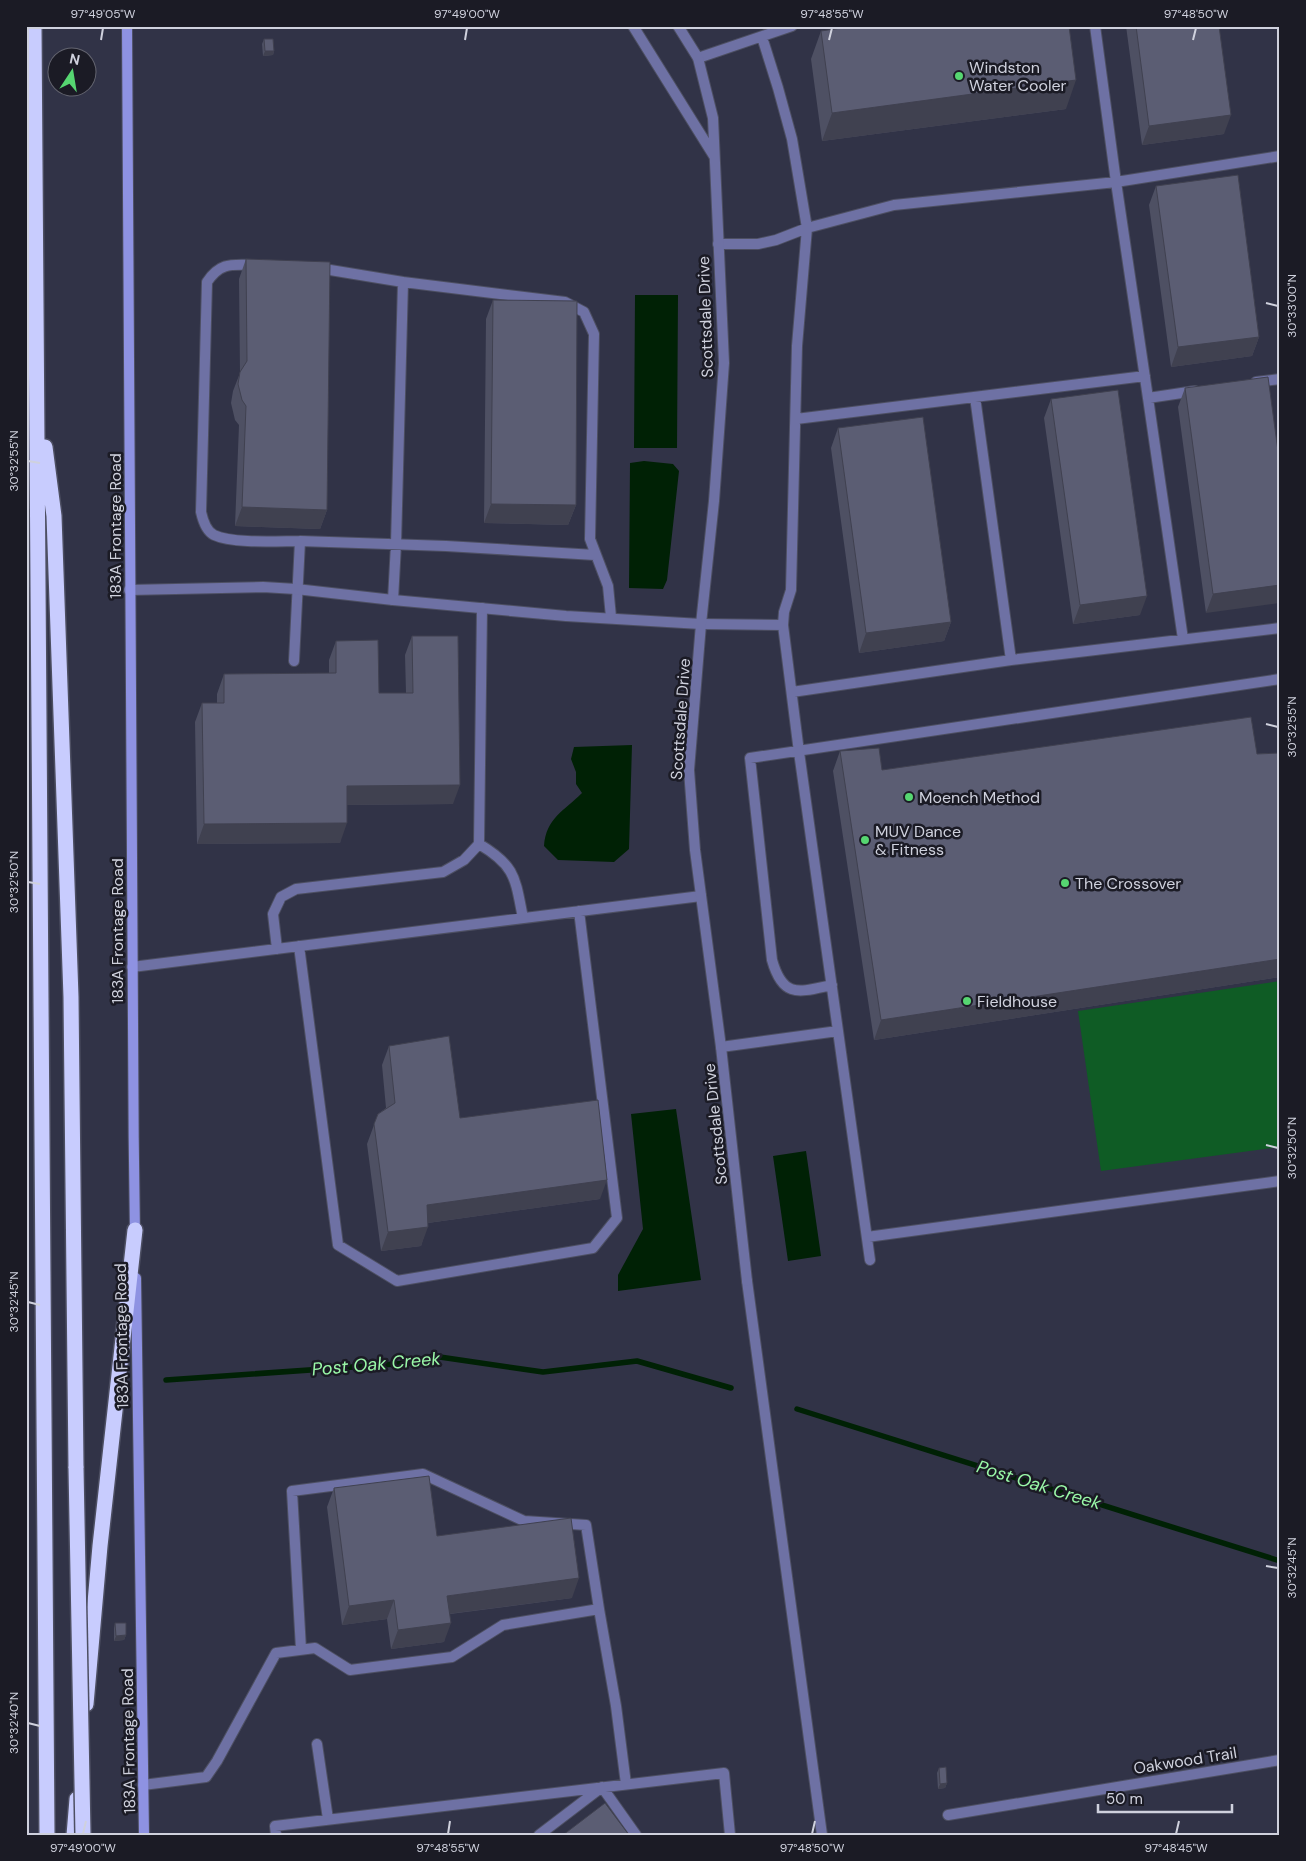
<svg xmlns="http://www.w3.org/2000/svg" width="1306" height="1861" viewBox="0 0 1306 1861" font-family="'DM Sans',sans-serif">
	<rect width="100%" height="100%" fill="#313347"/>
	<path fill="#0f5c25" d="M1280 981V1147L1101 1171 1078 1011Z"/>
	<path fill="#002105" d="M635 295H678L677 448H634Z
		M644 461 673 464 679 471 667 580 663 589 629 588 630 463Z
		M632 745 629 849 614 862 558 860 544 846C546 818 564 811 582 793L576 784V772L571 759 574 747Z
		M676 1109 701 1280 618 1291V1275L643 1229 631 1114Z
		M806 1151 821 1256 788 1261 773 1156Z"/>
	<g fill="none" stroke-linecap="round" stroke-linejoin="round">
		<path stroke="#002105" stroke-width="5.5" d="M166 1380 410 1363 433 1356 543 1372 637 1361 731 1388
			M797 1409 1280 1561"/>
		<defs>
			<path id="lane" d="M1095 26 1116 182 1280 156
				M762 37 778 88 792 139 807 228 797 346 791 590 784 612 783 625 799 752 870 1260
				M698 58 792 26
				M718 244H758L776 240 807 228 894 205 1116 182 1148 398 1195 391
				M256 265C233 265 221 261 207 282L201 512C203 521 206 531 214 535 233 544 279 541 300 541L294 661
				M318 268 403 282 396 544 393 600
				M403 282 565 302 584 312 594 334 590 539 608 586 611 617
				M1256 382 1280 379
				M1148 398 1183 639
				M796 419 1145 376
				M300 541 446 546 595 555
				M482 608 479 844C516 866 515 878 523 918
				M701 624 783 625
				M1011 660 1280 628
				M792 692 1011 660 975 397
				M299 946 338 1245 397 1281 593 1248 617 1218 579 911
				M277 949 273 914 281 897 296 889 443 872 464 860 479 844
				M132 967 701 896
				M832 985C799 992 783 999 772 960L750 758 1280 679
				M721 1047 838 1031
				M867 1237 1280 1181
				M747 1281 822 1835
				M301 1649 292 1491 423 1474 524 1521 586 1525 599 1609
				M317 1744 328 1819
				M143 1785 206 1777 217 1761 276 1653 315 1648 350 1670 452 1657 503 1625 599 1609 616 1706 626 1784
				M276 1835 275 1826 724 1773 730 1835
				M539 1835 602 1787 636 1835"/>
			<path id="street" d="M633 26 714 156
				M678 26 698 58 713 118 724 363 714 501 701 624 689 770 695 850 721 1047 747 1281
				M129 590 263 587 296 589 393 600 566 616 701 624
				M948 1815 1280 1760"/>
			<path id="secondary" d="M127 26C131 430 129 833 135 1236
				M136 1278 144 1835"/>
			<path id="highway" d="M34 26 47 1835
				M45 447 54 516 71 997 76 1468
				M86 1704 100 1546 135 1230
				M74 1835 77 1799"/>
		</defs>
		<use href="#lane" stroke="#4d4f62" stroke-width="12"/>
		<use href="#street" stroke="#4d4f62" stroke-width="12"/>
		<use href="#secondary" stroke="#4d4f62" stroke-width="12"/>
		<use href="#highway" stroke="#4d4f62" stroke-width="18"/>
		<use href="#lane" stroke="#6e71a4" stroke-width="10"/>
		<use href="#street" stroke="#6e71a4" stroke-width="10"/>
		<use href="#secondary" stroke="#8e92e2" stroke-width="10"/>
		<use href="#highway" stroke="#c8ccfe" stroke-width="15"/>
		<defs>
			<path id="highway-bridge" d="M76 1468 83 1835"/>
		</defs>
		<use href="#highway-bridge" stroke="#4d4f62" stroke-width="18" stroke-linecap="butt"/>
		<use href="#highway-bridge" stroke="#c8ccfe" stroke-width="15"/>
	</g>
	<path fill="#4e5063" d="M1126 26H1219L1224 134 1142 145Z
		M821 31 1066 109 822 141 811 59Z
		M264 39 274 51 273 55 263 56 262 44Z
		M1156 186 1259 337 1252 356 1171 367 1149 205Z
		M246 259 327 510 320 529 235 526 239 425 235 420 231 403 233 391 240 373 239 279Z
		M493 300 576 505 568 525 484 523 486 319Z
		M1185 388 1280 466 1206 613 1178 407Z
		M1051 399 1140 615 1073 624 1044 418Z
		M838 428 951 622 944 641 859 653 831 448Z
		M412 636 453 804 347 805 340 843 197 844 195 722 202 703H217V694L224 674 329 673V660L336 641 379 693H406L405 655Z
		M840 751 882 770 1257 754 1280 753V977L874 1040 833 771Z
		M389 1046 460 1118 600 1199 428 1223 421 1246 381 1251 367 1144 378 1114 386 1108 382 1065Z
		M334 1488 437 1536 572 1598 450 1614 444 1642 391 1649 387 1619 342 1625 327 1507Z
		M115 1623 126 1635 124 1640 114 1641V1628Z
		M939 1768 947 1783 945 1788 938 1789 937 1773Z"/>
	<path fill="#404150" d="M265 51H274L273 55 263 56Z
		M1076 80 1066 109 822 141 832 113Z
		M1231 115 1224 134 1142 145 1149 126Z
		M1259 337 1252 356 1171 367 1178 347Z
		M491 504 576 505 568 525 484 523Z
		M242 507 327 510 320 529 235 526Z
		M1280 585V603L1206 613 1213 594Z
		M1147 596 1140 615 1073 624 1080 605Z
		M951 622 944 641 859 653 866 633Z
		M460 785 453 804 340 805 347 786Z
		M347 823 340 843 197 844 204 824Z
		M1280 959V977L874 1040 881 1020Z
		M607 1180 600 1199 420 1224 427 1205Z
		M428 1227 421 1246 381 1251 388 1232Z
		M579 1578 572 1598 440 1615 447 1596Z
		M394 1600 387 1619 342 1625 349 1606Z
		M451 1623 444 1642 391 1649 398 1630Z
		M126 1635 124 1640 114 1641 116 1636Z
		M947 1783 945 1788 938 1789 940 1784Z"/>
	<path fill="#5b5d73" stroke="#404150" d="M855 26H1069L1076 80 832 113 821 31Z
		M1136 26H1219L1231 115 1149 126Z
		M264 39H273L274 51H265Z
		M1238 175 1259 337 1178 347 1156 186Z
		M246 259 330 262 327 510 242 507 246 406 242 400 238 384 240 372 247 361Z
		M493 300 577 301 576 505 491 504Z
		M1268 377 1280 466V585L1213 594 1185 388Z
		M1118 390 1147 596 1080 605 1051 399Z
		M923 417 951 622 866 633 838 428Z
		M412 636H458L460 785 347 786V823L204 824 202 703H224V674L336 673V641L378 640 379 693H413Z
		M1251 717 1257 754 1280 753V959L881 1020 840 751 879 748 882 770Z
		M449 1036 460 1118 598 1100 607 1180 427 1205 428 1227 388 1232 374 1124 378 1114 395 1103 389 1046Z
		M429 1476 437 1536 571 1518 579 1578 447 1596 451 1623 398 1630 394 1600 349 1606 334 1488Z
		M115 1623H126V1635L116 1636Z
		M946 1767 947 1783 940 1784 939 1768Z
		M605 1803 629 1835H563Z"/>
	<path fill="none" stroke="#cfd1dd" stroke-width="2" d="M101 40 103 28M465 40 467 28M829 40 832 28M1193 40 1196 28M1266 303 1278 306M28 461 40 463M1266 724 1278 727M28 882 40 884M1266 1145 1278 1148M28 1302 40 1305M1266 1566 1278 1568M28 1723 40 1726M83 1834 86 1821M448 1834 450 1821M812 1834 815 1821M1176 1834 1179 1821"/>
	<g fill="#56d671" stroke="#1b1b25" stroke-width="2">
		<circle cx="959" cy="76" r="5"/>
		<circle cx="909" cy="797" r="5"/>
		<circle cx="865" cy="840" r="5"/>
		<circle cx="1065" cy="883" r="5"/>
		<circle cx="967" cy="1001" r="5"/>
	</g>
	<g text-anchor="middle" stroke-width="5" stroke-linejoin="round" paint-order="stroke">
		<g font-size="16" fill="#cfd1dd" stroke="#1b1b25" text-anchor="start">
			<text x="969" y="73">Windston<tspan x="969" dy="18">Water Cooler</tspan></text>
			<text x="919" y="803">Moench Method</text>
			<text x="875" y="837">MUV Dance<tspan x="875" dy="18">&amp; Fitness</tspan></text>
			<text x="1075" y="889">The Crossover</text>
			<text x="977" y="1007">Fieldhouse</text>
		</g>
		<g font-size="16" fill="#cfd1dd" stroke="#1b1b25">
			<text transform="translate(705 317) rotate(-92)" y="6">Scottsdale Drive</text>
			<text transform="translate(115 526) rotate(-90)" y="6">183A Frontage Road</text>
			<text transform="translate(680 719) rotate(-86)" y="6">Scottsdale Drive</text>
			<text transform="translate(117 931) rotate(-90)" y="6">183A Frontage Road</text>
			<text transform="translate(715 1124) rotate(-96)" y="6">Scottsdale Drive</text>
			<text transform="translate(121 1336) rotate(-91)" y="6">183A Frontage Road</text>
			<text transform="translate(128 1741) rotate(-91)" y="6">183A Frontage Road</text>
			<text transform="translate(1185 1760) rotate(-9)" y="6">Oakwood Trail</text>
		</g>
		<g font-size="18" font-style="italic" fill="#9af9a8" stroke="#1b1b25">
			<text transform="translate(376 1364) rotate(-5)" y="6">Post Oak Creek</text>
			<text transform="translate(1039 1485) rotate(17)" y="6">Post Oak Creek</text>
		</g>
	</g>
	<rect width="1306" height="1861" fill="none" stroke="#1b1b25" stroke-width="55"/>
	<g transform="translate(72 72) rotate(12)"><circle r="24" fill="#1b1b25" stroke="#63646f"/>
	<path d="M0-4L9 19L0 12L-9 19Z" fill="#56d671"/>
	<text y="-8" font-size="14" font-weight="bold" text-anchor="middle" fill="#cfd1dd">N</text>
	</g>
	<path d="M1098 1804v8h134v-8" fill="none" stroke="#cfd1dd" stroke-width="2.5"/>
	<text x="1106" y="1804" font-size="15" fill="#cfd1dd" stroke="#1b1b25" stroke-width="4" paint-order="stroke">50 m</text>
	<rect x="28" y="28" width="1250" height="1806" fill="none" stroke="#cfd1dd" stroke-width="2"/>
	<g font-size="12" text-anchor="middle" fill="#cfd1dd">
		<text x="103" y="18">97°49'05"W</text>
		<text x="467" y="18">97°49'00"W</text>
		<text x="832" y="18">97°48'55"W</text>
		<text x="1196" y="18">97°48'50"W</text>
		<text transform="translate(1292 306) rotate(-90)" y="4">30°33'00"N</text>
		<text transform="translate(14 461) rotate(-90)" y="4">30°32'55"N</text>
		<text transform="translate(1292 727) rotate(-90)" y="4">30°32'55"N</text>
		<text transform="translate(14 882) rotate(-90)" y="4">30°32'50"N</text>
		<text transform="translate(1292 1148) rotate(-90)" y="4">30°32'50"N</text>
		<text transform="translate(14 1302) rotate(-90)" y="4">30°32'45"N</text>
		<text transform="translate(1292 1568) rotate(-90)" y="4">30°32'45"N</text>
		<text transform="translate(14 1723) rotate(-90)" y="4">30°32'40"N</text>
		<text x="83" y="1852">97°49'00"W</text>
		<text x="448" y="1852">97°48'55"W</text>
		<text x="812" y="1852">97°48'50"W</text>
		<text x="1176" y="1852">97°48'45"W</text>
	</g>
</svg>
